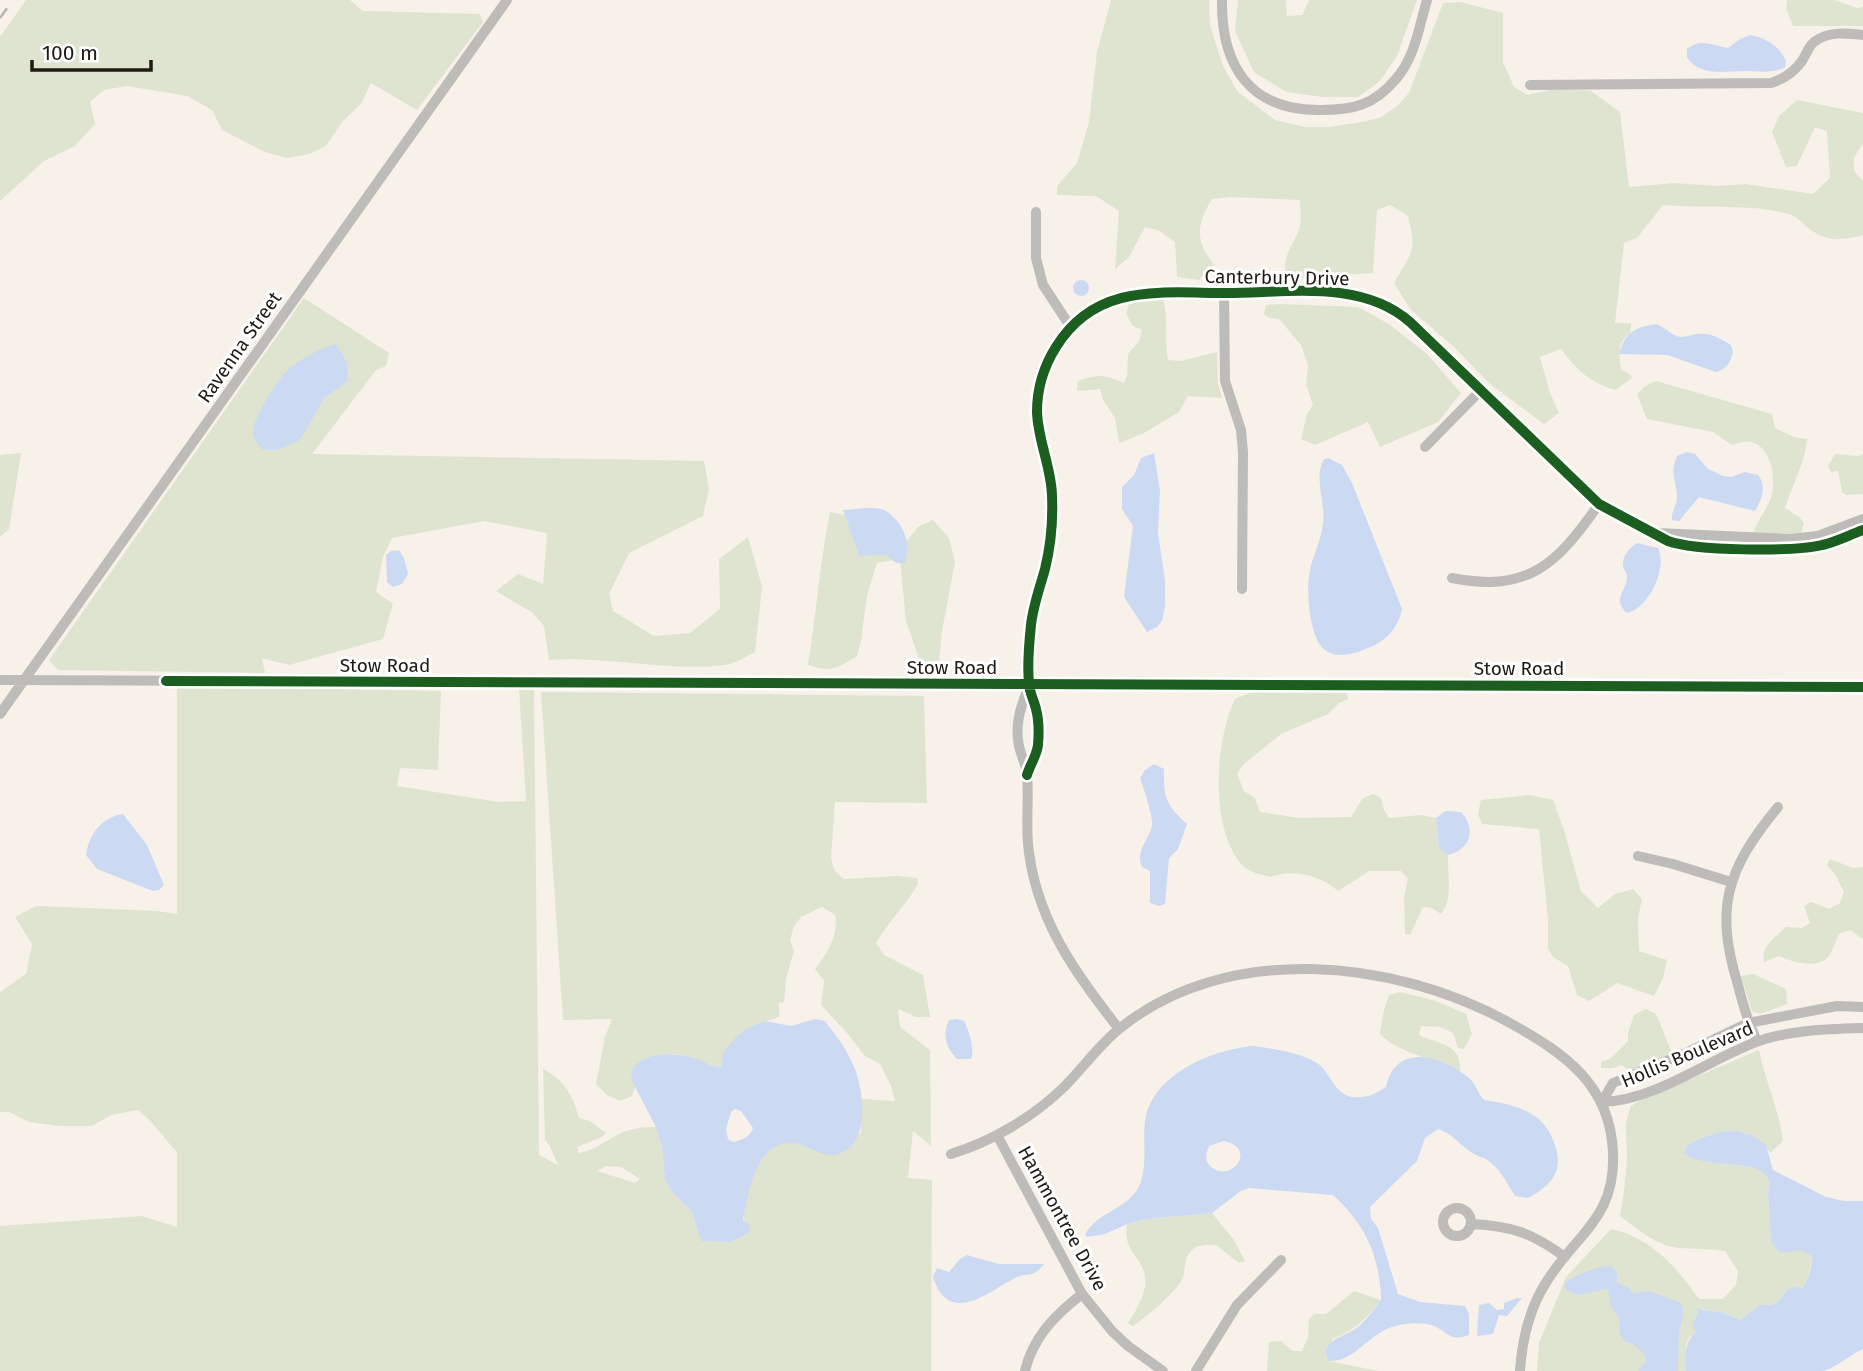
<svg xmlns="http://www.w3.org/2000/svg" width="1863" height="1371" viewBox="0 0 1863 1371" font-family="'Fira Sans',sans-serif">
	<rect width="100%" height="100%" fill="#f7f1ea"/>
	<path fill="#dee4d0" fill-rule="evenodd" d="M26 0H350L363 11 480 14 483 22 417 110 371 83 361 104 342 122 326 146 310 154 287 158 265 152 222 130 212 110 187 96 127 86 104 90 90 102 95 124 75 146 44 161 0 201V37Z
		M1111 0H1209L1210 25 1223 66 1238 92 1275 120 1306 127H1328L1363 122 1379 118 1396 107 1409 93 1443 3 1460 2 1503 13V62L1514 87 1528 95 1554 89 1591 91 1620 112 1629 187 1674 183 1718 186 1745 184 1813 194 1830 178 1827 131 1815 127 1797 166 1786 167 1772 132 1779 116 1797 100 1863 113V143L1854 158V171L1863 181V235C1841 241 1825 242 1807 227 1801 222 1796 216 1789 214 1749 203 1704 209 1663 205L1637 238 1624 243 1615 323H1631L1630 334C1617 341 1619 356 1621 369L1633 377 1616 390C1592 384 1576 370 1561 349L1540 357 1550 393 1559 413 1544 424 1490 384 1454 347 1411 310 1394 283C1412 252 1417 251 1408 216L1390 205 1377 210 1373 273 1288 279C1279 258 1293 248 1299 229 1302 221 1300 209 1300 200L1231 197 1212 199C1196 225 1195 241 1214 265L1199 280 1177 277 1175 242 1158 230 1145 227 1129 257 1115 269 1119 211 1096 196 1057 195V186L1077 163 1089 122 1097 52Z
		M1238 0H1286L1287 16 1302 15 1309 0H1417L1397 56 1379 82 1358 97H1323L1286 92 1254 72 1235 31Z
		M1787 0H1835L1857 8 1863 7V26H1793L1786 8Z
		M304 298 389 353 386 366 376 370 312 454 704 461 709 489 703 516 629 553 609 594 613 611 654 636 690 633 720 609 719 559 748 537 762 587 755 652C746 656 735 664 725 665 667 672 608 656 549 660L544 626 533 613 496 591 518 574 543 584 547 533 484 521 392 538 383 557 376 592 393 604 383 639 289 665 262 658 265 673 58 670 49 660Z
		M1147 298 1163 300C1169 319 1164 340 1168 360L1181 361 1217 352 1218 384 1222 398 1188 396 1179 412 1144 433 1119 443 1115 418 1103 400 1100 389 1077 391 1078 381C1098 374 1104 374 1124 383L1127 376 1128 354 1139 341 1142 330 1132 325 1126 313 1130 302Z
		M1279 304 1358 307 1389 324 1427 354 1461 393 1438 422 1380 447 1368 422 1315 445 1301 439 1307 414 1313 405 1306 384 1308 365 1301 345 1279 319 1269 318 1264 314 1266 305Z
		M1656 381 1772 414 1775 428 1794 437 1807 439C1805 464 1792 484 1785 508L1799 517 1804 523 1801 534H1753C1757 521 1766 511 1771 498 1776 482 1773 450 1754 443 1747 440 1739 443 1732 445L1713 432 1647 419 1637 394 1644 387Z
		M21 453 9 529 0 537V455Z
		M1835 454 1858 456 1863 454V494L1846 495 1842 492 1838 471 1831 472 1828 466Z
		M830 512 845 515 859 556 899 550 918 527 933 520 949 538 955 562 942 631 938 674 921 664 906 621 900 559 877 563 867 595 861 641 857 656C837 668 831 673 808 665 816 614 820 563 830 512Z
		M177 686 441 691 438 770 400 768 397 786 499 802 526 801 519 688 534 690 539 1155 558 1165 550 1146 545 1140 543 1069C564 1080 573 1095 579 1118L590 1121 606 1133 602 1137 577 1147 579 1153C596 1150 606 1140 621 1133 632 1128 644 1127 656 1127L662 1147 665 1180 672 1192 692 1212 701 1240 730 1242 749 1232C747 1228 744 1222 744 1217 744 1196 757 1154 778 1145 795 1137 815 1150 830 1155L861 1132 862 1099 895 1101 891 1086 880 1064 865 1056 847 1033 821 1005 824 981 815 969C827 954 839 935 835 915L822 907 801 917 794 926 790 940 794 951 786 979 784 1002 779 1003V1017L750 1027 722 1068 715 1069 712 1065 676 1054 655 1056 632 1081 635 1087 632 1096 620 1101 606 1094 596 1084 605 1037 612 1019 563 1020 541 692 924 696 927 803 835 802 831 857 834 870 844 879 897 876 917 878 918 884C906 905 888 922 876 943L884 955 923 975 930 1017H916L898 1009 900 1027 930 1050 931 1146 913 1131 908 1178 932 1180 931 1371H0V1226L142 1216 177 1227V1152C163 1138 154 1122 138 1110L111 1115 92 1126H59L29 1122 9 1112H0V992L26 974 32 944 15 917 36 906 157 911 177 914ZM606 1166 621 1167 640 1179 635 1183 597 1171Z
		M1255 691 1347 692 1348 699 1339 703 1328 714 1281 734 1243 765 1237 774 1244 791 1255 798 1260 812 1300 818 1351 817 1362 799 1373 794 1381 798 1384 810 1389 818 1421 815 1436 818 1439 848 1448 855C1447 875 1454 897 1441 914L1432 908 1423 907 1410 935 1405 934 1404 898 1408 878 1401 871H1369L1338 891C1322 876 1292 868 1271 877 1262 875 1248 872 1242 865 1209 827 1215 741 1235 699Z
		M1530 795 1553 800 1564 830 1581 891 1598 908 1615 894 1633 889 1642 899 1638 918 1639 951 1667 960 1663 978 1654 996 1617 983 1589 1001 1577 995 1568 966 1553 957 1548 949V920L1539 829 1482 824 1478 814 1481 800Z
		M1830 859 1853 868 1863 867V939L1850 930 1839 934C1836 940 1833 950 1829 956 1817 970 1792 962 1779 956L1764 962C1761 945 1775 938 1786 927L1802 928 1810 923 1804 906 1811 902 1829 909 1840 903 1844 892 1835 874 1827 865Z
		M1753 974 1786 989 1787 1004 1760 1014 1752 1011 1741 976Z
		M1400 992 1436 1001 1466 1014 1472 1034 1464 1049 1458 1048 1453 1033 1440 1027 1421 1026 1419 1035C1440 1045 1462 1043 1460 1072 1435 1058 1399 1054 1380 1034L1384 1010 1389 995Z
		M1646 1009 1656 1014 1672 1053 1639 1069 1629 1071 1622 1065 1613 1068H1601V1062L1610 1059 1628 1041V1033L1634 1015Z
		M1759 1050C1765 1081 1779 1109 1783 1141L1770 1153C1767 1146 1765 1146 1759 1141 1737 1124 1708 1132 1686 1146L1684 1152C1702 1170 1758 1157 1768 1179 1771 1184 1768 1189 1768 1195 1769 1210 1770 1227 1771 1243L1802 1250 1813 1257C1809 1267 1810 1280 1802 1288L1788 1289 1778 1302 1770 1305H1760L1740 1320 1721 1312 1701 1309 1696 1332 1688 1339 1686 1345V1371H1537L1539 1343 1566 1277 1611 1229C1652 1238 1676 1267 1699 1299H1723L1736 1285 1738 1271 1725 1251C1709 1249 1694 1249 1679 1248 1657 1246 1637 1229 1620 1216 1624 1195 1626 1176 1627 1155 1627 1134 1623 1127 1631 1106L1639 1101Z
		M1212 1213 1234 1240 1245 1261 1239 1263 1216 1245C1207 1245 1197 1244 1191 1251 1184 1258 1186 1268 1183 1277 1179 1290 1145 1318 1133 1326L1128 1323C1136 1311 1148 1291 1145 1276 1142 1257 1122 1250 1127 1224L1146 1219Z
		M1354 1291 1381 1300C1367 1318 1354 1331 1332 1339L1329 1361 1378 1371H1267L1269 1342 1281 1341 1293 1351H1302L1308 1337 1309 1319 1314 1314H1326Z"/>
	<path fill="#ccd9f3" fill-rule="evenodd" d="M1750 35C1767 38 1779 46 1786 61L1785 67C1773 74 1759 71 1745 71 1725 71 1699 77 1687 57V49C1701 37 1714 46 1728 48L1740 39Z
		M1073 288a8 8 0 1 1 16 0a8 8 0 1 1-16 0Z
		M1656 324C1666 327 1671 336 1681 337 1687 337 1693 334 1698 334 1711 332 1721 339 1731 345 1736 356 1728 369 1716 372L1667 355 1619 354C1626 332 1633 328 1656 324Z
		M336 344 347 363 348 381 324 398 304 434 298 441 276 450H263C258 444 253 440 253 431 253 419 278 378 288 370 301 358 319 349 336 344Z
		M1687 452 1695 454 1708 469 1723 476 1731 477 1745 472 1758 475C1767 486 1762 499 1755 511L1699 497 1679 521 1672 520C1671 511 1677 506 1677 497 1677 479 1669 477 1677 456Z
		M1154 453 1160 491 1158 533 1165 581V606L1162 621 1157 627 1147 632 1124 597 1133 526 1122 509V487L1134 475 1141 458Z
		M1328 458 1342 465 1352 483 1402 609C1398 629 1386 641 1368 648 1335 662 1317 656 1311 619 1308 603 1307 586 1310 570 1313 554 1322 539 1323 523 1326 504 1313 477 1324 459Z
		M867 508C872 508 879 508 884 510 903 520 912 544 905 563H896L885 554 859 556 843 510Z
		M1637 543 1658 548C1668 568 1649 608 1627 613 1611 599 1627 591 1627 577 1627 573 1624 570 1623 566 1622 556 1629 548 1637 543Z
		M399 550 404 558 408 574 402 584 393 587 387 582 386 555 391 551Z
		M1154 764 1164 769C1163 796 1166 805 1187 824L1178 849 1169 858 1165 904 1159 906 1150 903V871L1142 867C1135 850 1148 842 1152 826 1154 819 1143 786 1140 778L1145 770Z
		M1445 811 1461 812C1477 829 1470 850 1448 855L1439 848 1436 818Z
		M123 814 147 845 164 885 159 890 153 891 97 869 86 855C89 834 102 817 123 814Z
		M815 1019 825 1021C835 1034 845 1047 852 1062 863 1085 871 1136 845 1151 841 1153 835 1156 830 1155 812 1153 799 1137 779 1145 753 1155 748 1197 743 1220L750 1226 749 1233 730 1242 701 1241 692 1212 672 1192 665 1180 662 1147 656 1127 632 1081 631 1071C643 1051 674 1052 694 1058 704 1061 713 1067 721 1068L723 1053 736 1037 750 1027 765 1021 791 1026ZM735 1109 741 1111 753 1128C751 1136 741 1141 733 1142L728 1139 726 1129 731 1112Z
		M956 1019 964 1021C969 1031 975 1048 971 1059H957C946 1048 942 1034 949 1020Z
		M1254 1046C1274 1049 1299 1052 1317 1063 1326 1069 1330 1080 1337 1088 1350 1104 1372 1097 1386 1087 1396 1041 1443 1056 1469 1078 1476 1084 1478 1094 1484 1100 1499 1102 1514 1105 1528 1112 1540 1118 1548 1127 1553 1140 1565 1169 1554 1184 1528 1198L1515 1196C1506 1182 1500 1167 1484 1158 1481 1157 1477 1156 1474 1154 1460 1146 1454 1134 1438 1129L1425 1138 1417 1161 1370 1207 1371 1219 1378 1228 1398 1294 1420 1302 1465 1306 1469 1314V1335C1449 1342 1450 1333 1434 1326 1424 1322 1407 1323 1396 1326 1370 1331 1356 1362 1329 1361 1317 1340 1346 1337 1358 1327 1367 1319 1374 1309 1381 1300 1380 1256 1365 1224 1333 1195L1249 1188 1241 1191 1212 1213 1146 1219 1127 1224 1105 1234 1087 1237 1085 1235C1096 1213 1124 1210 1137 1190 1149 1170 1142 1143 1145 1121 1152 1074 1213 1049 1254 1046ZM1224 1141C1259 1149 1230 1184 1211 1167 1204 1161 1206 1154 1209 1146Z
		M1735 1131 1752 1135 1766 1145 1773 1170 1826 1197 1844 1201H1863V1349C1849 1355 1838 1367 1823 1371H1686C1686 1356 1683 1343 1696 1332L1692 1323 1697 1316 1698 1309 1721 1312 1740 1320 1760 1305H1770L1778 1302 1788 1289 1795 1287 1802 1288C1810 1280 1810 1267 1813 1257L1801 1250 1781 1253 1771 1243C1770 1227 1769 1210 1768 1195 1768 1189 1771 1184 1768 1179 1757 1157 1703 1170 1684 1153L1686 1146C1700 1137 1718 1131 1735 1131Z
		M967 1255 999 1264H1044C1031 1280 1029 1271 1015 1278 988 1292 949 1327 933 1277L937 1268 949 1272 960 1259Z
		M1611 1266 1617 1273V1283L1629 1288 1633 1293C1639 1294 1645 1291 1651 1292 1655 1293 1680 1302 1682 1304L1684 1314 1679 1331 1678 1371H1638L1646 1362V1356L1633 1344 1625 1342 1620 1334 1619 1318 1611 1307 1608 1289 1577 1295 1565 1289V1283C1575 1275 1598 1266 1611 1266Z
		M1517 1298H1522L1507 1316 1499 1315 1493 1334 1477 1336 1479 1305 1489 1303 1497 1310 1504 1309V1303Z"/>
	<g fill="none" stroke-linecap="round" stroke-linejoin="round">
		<path stroke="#bebcb8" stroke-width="10" d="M1222 0C1221 66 1250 111 1321 110 1354 110 1374 105 1396 79 1415 57 1419 27 1427 0
			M1530 85 1771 83C1784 79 1794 72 1802 61 1806 55 1808 47 1814 42 1828 31 1847 33 1863 35
			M1036 212V258L1043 285 1070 326
			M1224 293 1225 381 1241 430 1243 452 1242 589
			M1425 447 1481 390
			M1657 533 1791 539 1818 536 1863 519
			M1452 578C1529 593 1557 564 1599 504
			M0 680 1863 687
			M1029 686C1020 707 1013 730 1021 753 1023 760 1026 766 1027 774 1029 797 1026 821 1028 844 1035 918 1075 973 1119 1029
			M0 714 507 0
			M1027 775C1030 765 1037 755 1038 745 1039 733 1039 720 1036 709 1034 700 1029 692 1029 683 1027 664 1029 644 1031 625 1033 606 1040 587 1045 569 1051 545 1053 519 1052 495 1051 466 1038 441 1037 412 1037 389 1044 366 1056 347 1096 282 1162 293 1227 293 1287 293 1361 279 1410 322L1599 504 1668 541C1695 551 1793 552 1822 545 1836 542 1849 535 1863 530
			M1638 856 1673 864 1731 882
			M1757 1041C1748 1023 1743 1005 1738 985 1714 907 1727 869 1778 807
			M1602 1102 1613 1083 1688 1052 1748 1023 1837 1006 1863 1007
			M1602 1102C1654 1101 1708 1060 1756 1042 1788 1030 1829 1029 1863 1028
			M997 1135 1082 1294 1112 1331 1128 1346 1163 1371
			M951 1154C993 1141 1033 1117 1064 1087 1083 1068 1099 1045 1119 1029 1227 941 1395 959 1510 1023 1564 1053 1610 1084 1613 1152 1616 1218 1577 1233 1547 1281 1530 1307 1522 1340 1520 1371
			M1443 1222a14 14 0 1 1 28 0a14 14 0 1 1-28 0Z
			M1471 1224C1513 1226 1532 1233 1565 1257
			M1025 1371C1033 1337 1055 1315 1082 1294
			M1196 1371 1237 1305 1281 1260"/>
		<path stroke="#b7b5b0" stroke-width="2.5" stroke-dasharray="12 12" stroke-linecap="butt" d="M0 18 13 0"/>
		<defs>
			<path id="cycleway" d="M166 681 1863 687
				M1027 775C1030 765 1037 755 1038 745 1039 733 1039 720 1036 709 1034 700 1029 692 1029 683 1027 664 1029 644 1031 625 1033 606 1040 587 1045 569 1051 545 1053 519 1052 495 1051 466 1038 441 1037 412 1037 389 1044 366 1056 347 1096 282 1162 293 1227 293 1287 293 1361 279 1410 322L1599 504 1668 541C1695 551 1793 552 1822 545 1836 542 1849 535 1863 530"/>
		</defs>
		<use href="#cycleway" stroke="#fff" stroke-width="15"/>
		<use href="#cycleway" stroke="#1b5e20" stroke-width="10"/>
	</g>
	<g text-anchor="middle" stroke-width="6" stroke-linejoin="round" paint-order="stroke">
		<g font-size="19" fill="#201a12" stroke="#fff">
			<text transform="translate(1277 277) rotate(1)" y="7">Canterbury Drive</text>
			<text transform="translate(239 347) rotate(-55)" y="7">Ravenna Street</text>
			<text x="385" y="672">Stow Road</text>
			<text x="952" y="674">Stow Road</text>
			<text x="1519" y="675">Stow Road</text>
			<text transform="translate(1687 1054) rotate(-23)" y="7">Hollis Boulevard</text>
			<text transform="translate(1063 1218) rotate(61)" y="7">Hammontree Drive</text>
		</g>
	</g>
	<path d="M32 60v10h119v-10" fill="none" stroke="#201a12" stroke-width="3.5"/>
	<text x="42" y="60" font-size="21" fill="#201a12" stroke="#ffffff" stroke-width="5" paint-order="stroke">100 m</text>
</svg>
